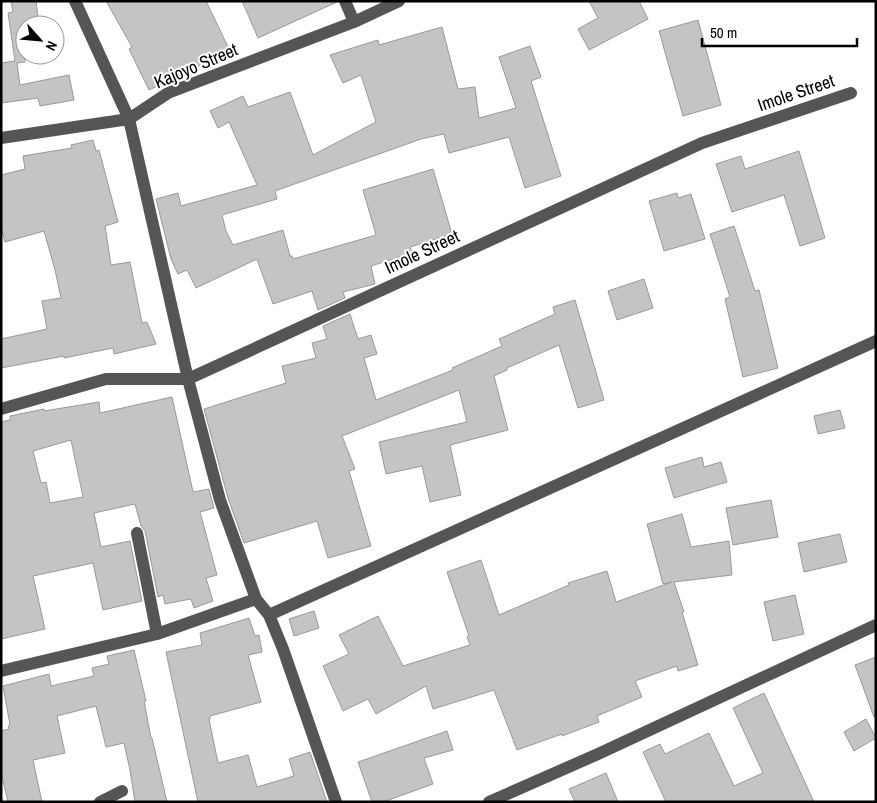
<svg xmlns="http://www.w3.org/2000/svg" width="877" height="803" viewBox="0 0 877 803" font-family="'Archivo Narrow',sans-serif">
	<rect width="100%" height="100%" fill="#fff"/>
	<path fill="#c4c4c4" stroke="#999" fill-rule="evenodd" d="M11 1H36L39 25H25V62L17 63 20 85 69 75 74 100 40 106 38 98 1 103V63L15 61 8 13 13 12Z
		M106 1H206L230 51 149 90 129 49 132 47Z
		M242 1H337V2L258 38Z
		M589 1H639L648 19 589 50 578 29 598 18Z
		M698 20 721 105 683 116 659 31Z
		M442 27 458 89 475 87 479 118 516 108 499 57 530 46 541 77 531 81 561 176 525 188 509 137 449 153 444 134 421 139 275 191 277 199 222 215 226 231 233 245 283 230 290 256H292L293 259 376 235 363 190 433 169 452 234 410 247 412 253 371 266 375 284 343 292 345 298 318 310 312 291 273 304 257 259 196 288 187 270 178 274 171 259 156 199 178 193 181 206 257 185 229 122 218 128 210 111 243 96 248 107 290 92 313 155 376 122 361 75 343 83 330 55 378 40 379 45Z
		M93 140 96 151 99 150 118 222 105 226 111 265 130 262 142 323 147 322 156 344 114 354 113 348 64 358V356L1 368V339L47 329 42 301 61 298 55 270 44 231 5 242 1 227V175L25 169 23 156 72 148 71 145Z
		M799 151 825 238 800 246 784 195 732 212 716 164 741 156 745 169Z
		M677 193 678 198 691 194 705 239 664 251 649 201Z
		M734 226 755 291 759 290 778 368 743 377 725 299 730 297 710 234Z
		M644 279 653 308 617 320 608 291Z
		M575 300 604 400 578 408 559 345 507 368V370L494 376 508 430 450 445 461 495 430 502 422 466 386 474 379 442 467 422 459 390 342 436 355 469 349 471 371 546 328 558 317 521 244 543 228 498 204 409 286 383 282 366 316 358 312 343 327 339 323 326 350 314 358 339 371 335 377 354 364 358 376 400 453 370 452 368 502 346 499 339 555 314 553 307Z
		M172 397 193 492 209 489 214 508 200 512 217 575 206 578 213 601 194 608 191 599 165 604 163 595 158 597 145 531 141 526 135 504 94 513 101 547 130 541 142 601 103 610 93 563 33 576 45 629 1 639V422L10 420V416L44 409V411L99 402 100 413ZM71 440 83 497 50 503 46 482 41 483 33 451Z
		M840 410 845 428 818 434 814 416Z
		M702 457 704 467 721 462 727 482 674 498 665 468Z
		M771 500 778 537 733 545 726 508Z
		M682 514 691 547 729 541 732 575 674 582 684 612H682L698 665 678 671 677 666 635 681 642 697 597 716 599 722 562 736V734L517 750 494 690 433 709 426 686 376 714 368 699 343 711 323 666 349 654 339 635 378 616 403 666 470 645 467 637 469 636 447 572 481 560 499 615 569 585 568 583 607 571 616 602 672 582 663 584 647 524Z
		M840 534 847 562 804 572 798 543Z
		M795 595 804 634 773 641 764 602Z
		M314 611 319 628 294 636 289 619Z
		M249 618 255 636 259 635 262 652 248 655 261 702 210 716V719H209L218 763 248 755 257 787 294 776 289 759 310 752 327 802H198L166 652 202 645 200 633Z
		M134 650 146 701H144L151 738H152L167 802H135L130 770 124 743 106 747 96 706 57 716 65 753 33 760 42 802H8L1 772V731L9 729 8 726 10 725 3 686 49 674 51 686 94 676 92 668 109 664 107 656Z
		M876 657V716L874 717 855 665Z
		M764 693 814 802H666L643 752 660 744 665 754 709 733 734 786 763 773 733 708Z
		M866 719 876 738 854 751 844 732Z
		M447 731 453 750 424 758 433 784 383 802H372L358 762Z
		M606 773 618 802H575L569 789Z"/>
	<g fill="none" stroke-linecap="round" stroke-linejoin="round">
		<path stroke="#555" stroke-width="12" d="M75 1 129 119 188 379 220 500 256 599 269 615 283 649 336 802
			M345 1 354 22
			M1 138 129 119 168 93 354 22 399 1
			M1 409 106 379H188L702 143 851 93
			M137 533 157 634
			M269 615 876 341
			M1 671 157 634 256 599
			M100 802 122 791
			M489 802 598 754 876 625"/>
	</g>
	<g text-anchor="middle" stroke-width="4" stroke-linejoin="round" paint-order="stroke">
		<g font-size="18" fill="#000" stroke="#fff">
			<text transform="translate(196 66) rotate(-23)" y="6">Kajoyo Street</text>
			<text transform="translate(796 93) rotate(-19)" y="6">Imole Street</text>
			<text transform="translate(422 252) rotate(-25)" y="6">Imole Street</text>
		</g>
	</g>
	<rect width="877" height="803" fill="none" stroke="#000000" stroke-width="5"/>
	<g transform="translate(40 40) rotate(117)"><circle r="24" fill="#ffffff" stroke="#999999"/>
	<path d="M0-4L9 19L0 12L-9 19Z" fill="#000000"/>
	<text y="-8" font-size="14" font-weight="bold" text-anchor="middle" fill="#000000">N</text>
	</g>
	<path d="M702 38v8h155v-8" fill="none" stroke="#000000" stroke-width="2.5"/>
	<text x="710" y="38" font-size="15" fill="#000000" stroke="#ffffff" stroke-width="4" paint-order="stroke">50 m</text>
</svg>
